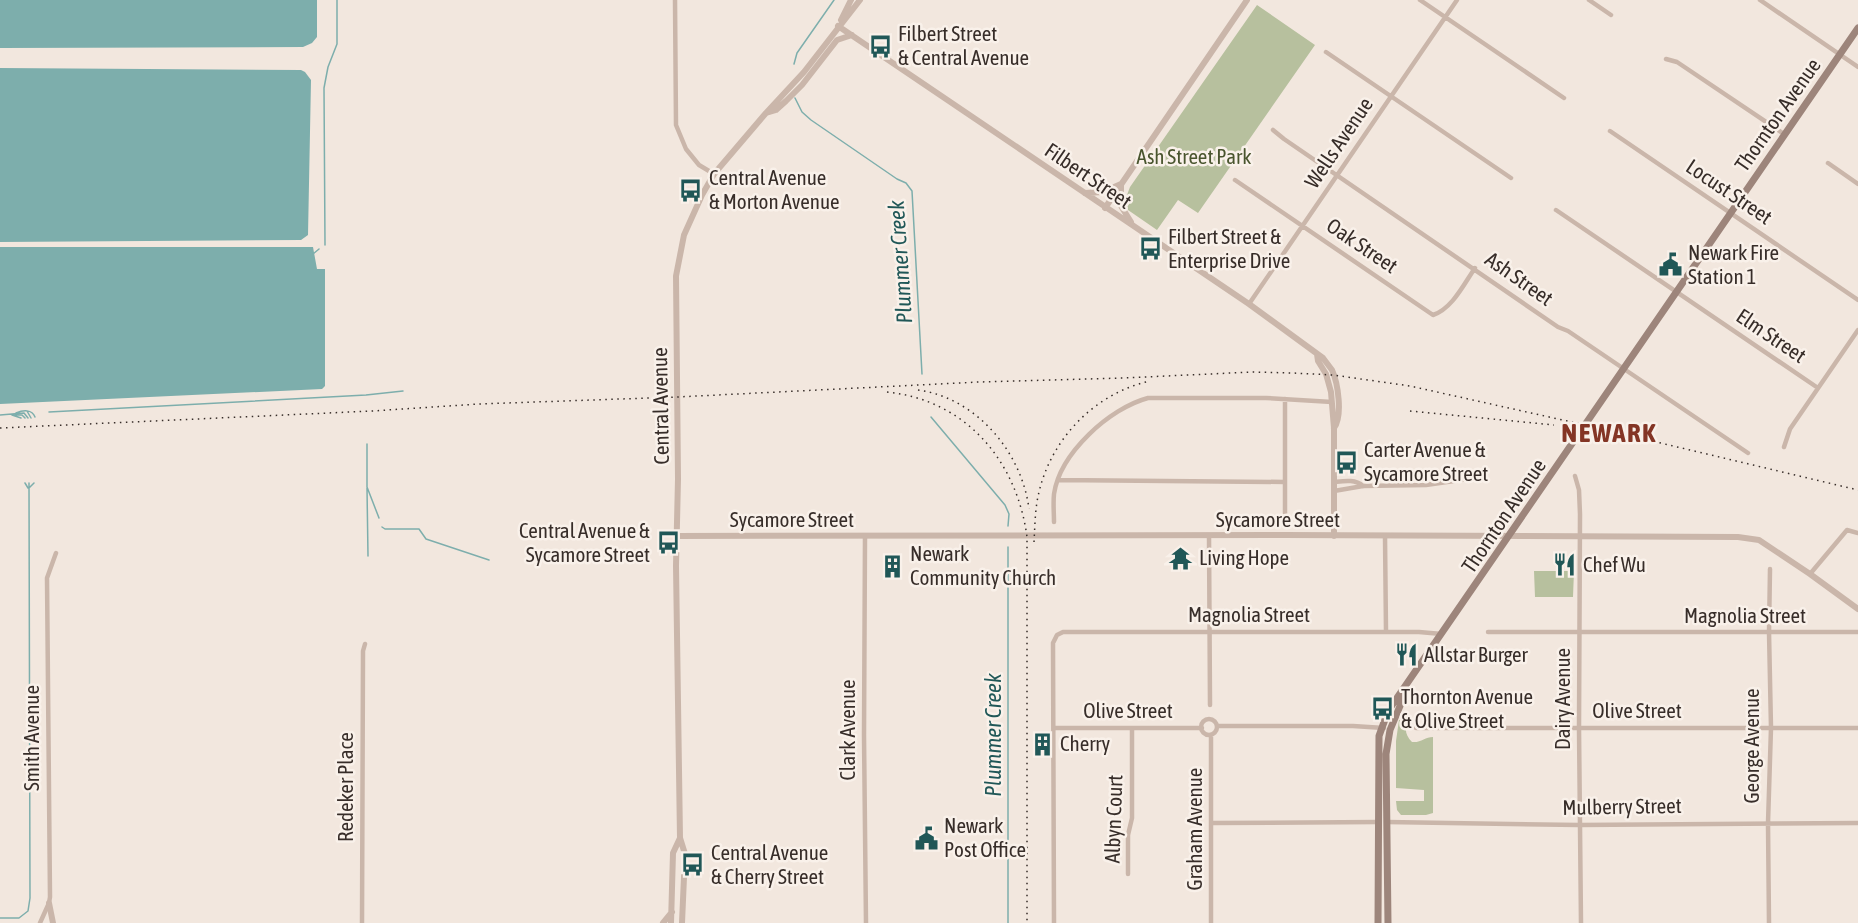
<svg xmlns="http://www.w3.org/2000/svg" width="1858" height="923" viewBox="0 0 1858 923" font-family="'Asap Condensed',sans-serif">
	<rect width="100%" height="100%" fill="#f2e7de"/>
	<path fill="#b7c09e" d="M1257 5 1315 45 1198 213 1178 200 1157 230 1128 210 1124 203 1130 187Z
		M1534 571H1574L1573 597H1535Z
		M1399 720H1409C1404 728 1405 735 1412 742 1421 743 1425 737 1433 737V813L1426 815H1401L1397 810 1396 801H1424V790L1396 788V741Z"/>
	<path fill="#7daeac" d="M0 0H317V37L312 43 303 47 0 48Z
		M0 68 301 70 305 72 311 80 308 235 301 240 0 242Z
		M0 247H313L317 269H325V386L322 389 0 404Z"/>
	<g fill="none" stroke-linecap="round" stroke-linejoin="round">
		<path stroke="#7daeac" stroke-width="1.5" d="M794 64 797 53 834 0
			M795 98 802 112 811 120 897 179 906 183 912 191 922 374
			M325 245 324 88 328 67 337 44V0
			M313 254 319 249
			M27 411 31 418
			M49 412 366 395 403 391
			M16 413C23 410 32 409 35 417
			M0 415 24 413 28 418
			M12 415 21 418
			M15 415H22L25 418
			M931 417 1005 505 1009 514 1008 526
			M367 444V487L379 518
			M25 483 28 488
			M29 488 34 483
			M367 488 368 556
			M382 527 385 529H419L426 539 489 560
			M1008 547V923
			M0 918H19L28 911 30 898 29 483"/>
		<path stroke="#cab6aa" stroke-width="4.5" d="M675 0 676 125 686 149 699 165 714 174
			M1420 0 1564 98
			M1589 0 1611 15
			M1760 0 1858 67
			M1326 52 1511 178
			M1666 59 1677 62 1784 134
			M1273 130 1284 139 1558 327 1568 331 1748 453
			M1610 131 1858 300
			M1828 163 1858 184
			M1235 180 1433 315C1452 309 1464 284 1475 268
			M1556 210 1818 388
			M1249 304 1457 0
			M1784 447 1790 429 1858 330
			M1575 476 1579 490 1580 514 1579 728 1581 923
			M1058 480 1285 482
			M1334 482C1344 481 1355 479 1363 486
			M1334 491 1363 486 1426 485 1482 477
			M1285 521V399
			M1054 522C1054 513 1053 503 1054 494 1060 453 1110 408 1148 398H1266L1332 402
			M865 536 864 735 866 923
			M1209 536 1210 705
			M1385 536 1386 632
			M1810 574 1847 530 1858 533
			M1488 632H1858
			M1201 727a8 8 0 1 1 16 0a8 8 0 1 1-16 0Z
			M1217 726H1353L1384 728
			M1054 728H1202
			M1416 728H1858
			M1387 822 1579 825 1858 823
			M1212 823 1378 822
			M1128 874V835L1132 818V728
			M40 923 49 903 50 897 47 578 56 553
			M362 923 363 651 365 644
			M1054 923 1053 643 1057 635 1063 632H1419L1442 634
			M1211 923V735
			M1769 923 1768 823 1771 728 1769 632 1770 569"/>
		<path stroke="#cab6aa" stroke-width="6" d="M841 20 851 0
			M838 26 1249 304 1323 358C1326 362 1329 366 1332 370 1338 383 1343 416 1334 428
			M766 113 776 110 786 101 802 85 837 40 852 35
			M1121 184V206L1131 222
			M1085 193 1103 192 1121 184
			M1105 208 1247 0
			M1317 354 1318 361 1326 374 1331 392 1334 428V536
			M676 536 1284 535 1738 537 1759 540 1810 574 1858 609
			M49 903 53 923
			M663 923 672 912
			M671 923 673 853 680 838
			M682 923 685 854 680 838 676 566 678 479 676 276 684 235 702 195 714 174 766 113 804 72 860 0"/>
		<path stroke="#9d857b" stroke-width="7" d="M1378 923 1379 736 1388 711 1858 28
			M1388 923 1386 754 1390 730 1400 706V695"/>
		<path stroke="#372d29" stroke-width="1.5" stroke-dasharray="1.5 4.5" stroke-linecap="butt" d="M918 390C977 398 1022 453 1029 509
			M887 392C966 400 1017 461 1027 537V923
			M1410 411 1554 425
			M0 428 372 411 479 404 677 397 979 382 1123 378 1253 372 1293 373 1333 375 1410 386 1585 425 1858 490
			M1034 542C1035 525 1035 508 1039 492 1052 437 1096 393 1150 381"/>
	</g>
	<defs>
		<symbol id="bus-bare" viewBox="-9 -9 18 18"><path d="M-5-6H5V4H4V6H2V4H-2V6H-4V4H-5ZM-3.5-4V0h7V-4ZM-3.5 1.2v1.5H-2V1.2ZM2 1.2v1.5H3.5V1.2Z" fill="#205757" stroke="#f9f1ea" stroke-width="2.5" paint-order="stroke"/></symbol>
		<symbol id="civic-bare" viewBox="-9 -9 18 18"><path d="M-.6-6.5H3V-4.5H.6V-3L4-1V1h2V6H-6V1h2V-1L-.6-3ZM-1.2 2.5V6h2.4V2.5Z" fill="#205757" stroke="#f9f1ea" stroke-width="2.5" paint-order="stroke"/></symbol>
		<symbol id="temple-bare" viewBox="-9 -9 18 18"><path d="M0-6L5-2H3V0L6.5 2.5H4V6H1.5V3h-3V6H-4V2.5H-6.5L-3 0V-2H-5Z" fill="#205757" stroke="#f9f1ea" stroke-width="2.5" paint-order="stroke"/></symbol>
		<symbol id="restaurant-bare" viewBox="-9 -9 18 18"><path d="M-5-6h1v4h1v-4h1v4h1v-4h1v5L-1.5 .5V6h-2V.5L-5-1ZM5-6V6H3V1.5H1.5Q1.5-4 5-6Z" fill="#205757" stroke="#f9f1ea" stroke-width="2.5" paint-order="stroke"/></symbol>
		<symbol id="building-bare" viewBox="-9 -9 18 18"><path d="M-4-6H4V6H1V3H-1V6H-4ZM-2.5-4.3h1.7v1.8h-1.7ZM.8-4.3h1.7v1.8H.8ZM-2.5-1h1.7V.8h-1.7ZM.8-1h1.7V.8H.8Z" fill="#205757" stroke="#f9f1ea" stroke-width="2.5" paint-order="stroke"/></symbol>
	</defs>
	<g fill-rule="evenodd">
		<use href="#bus-bare" x="864" y="30" width="33" height="33"/>
		<use href="#bus-bare" x="674" y="174" width="33" height="33"/>
		<use href="#bus-bare" x="1134" y="232" width="33" height="33"/>
		<use href="#civic-bare" x="1654" y="248" width="33" height="33"/>
		<use href="#bus-bare" x="1330" y="446" width="33" height="33"/>
		<use href="#bus-bare" x="652" y="526" width="33" height="33"/>
		<use href="#temple-bare" x="1164" y="542" width="33" height="33"/>
		<use href="#restaurant-bare" x="1548" y="548" width="33" height="33"/>
		<use href="#building-bare" x="876" y="550" width="33" height="33"/>
		<use href="#restaurant-bare" x="1390" y="638" width="33" height="33"/>
		<use href="#bus-bare" x="1366" y="692" width="33" height="33"/>
		<use href="#building-bare" x="1026" y="728" width="33" height="33"/>
		<use href="#civic-bare" x="910" y="822" width="33" height="33"/>
		<use href="#bus-bare" x="676" y="848" width="33" height="33"/>
	</g>
	<g text-anchor="middle" stroke-width="5" stroke-linejoin="round" paint-order="stroke">
		<g font-size="21" fill="#372d29" stroke="#f9f1ea" text-anchor="start">
			<text x="898" y="41">Filbert Street<tspan x="898" dy="24">&amp; Central Avenue</tspan></text>
			<text x="709" y="185">Central Avenue<tspan x="709" dy="24">&amp; Morton Avenue</tspan></text>
			<text x="1168" y="244">Filbert Street &amp;<tspan x="1168" dy="24">Enterprise Drive</tspan></text>
			<text x="1688" y="260">Newark Fire<tspan x="1688" dy="24">Station 1</tspan></text>
			<text x="1364" y="457">Carter Avenue &amp;<tspan x="1364" dy="24">Sycamore Street</tspan></text>
			<text x="650" y="538" text-anchor="end">Central Avenue &amp;<tspan x="650" dy="24">Sycamore Street</tspan></text>
			<text x="910" y="561">Newark<tspan x="910" dy="24">Community Church</tspan></text>
			<text x="1199" y="565">Living Hope</text>
			<text x="1583" y="572">Chef Wu</text>
			<text x="1424" y="662">Allstar Burger</text>
			<text x="1401" y="704">Thornton Avenue<tspan x="1401" dy="24">&amp; Olive Street</tspan></text>
			<text x="1060" y="751">Cherry</text>
			<text x="944" y="833">Newark<tspan x="944" dy="24">Post Office</tspan></text>
			<text x="711" y="860">Central Avenue<tspan x="711" dy="24">&amp; Cherry Street</tspan></text>
		</g>
		<g font-size="21" fill="#372d29" stroke="#f9f1ea">
			<text transform="translate(1778 115) rotate(-55)" y="7">Thornton Avenue</text>
			<text transform="translate(1339 143) rotate(-56)" y="7">Wells Avenue</text>
			<text transform="translate(1088 176) rotate(34)" y="7">Filbert Street</text>
			<text transform="translate(1729 192) rotate(34)" y="7">Locust Street</text>
			<text transform="translate(1362 246) rotate(34)" y="7">Oak Street</text>
			<text transform="translate(1519 279) rotate(35)" y="7">Ash Street</text>
			<text transform="translate(1771 336) rotate(34)" y="7">Elm Street</text>
			<text transform="translate(661 406) rotate(-91)" y="7">Central Avenue</text>
			<text transform="translate(1504 516) rotate(-56)" y="7">Thornton Avenue</text>
			<text x="792" y="527">Sycamore Street</text>
			<text x="1278" y="527">Sycamore Street</text>
			<text x="1249" y="622">Magnolia Street</text>
			<text x="1745" y="623">Magnolia Street</text>
			<text transform="translate(1563 699) rotate(-90)" y="7">Dairy Avenue</text>
			<text x="1128" y="718">Olive Street</text>
			<text x="1637" y="718">Olive Street</text>
			<text transform="translate(848 730) rotate(-90)" y="7">Clark Avenue</text>
			<text transform="translate(32 738) rotate(-90)" y="7">Smith Avenue</text>
			<text transform="translate(1752 746) rotate(-90)" y="7">George Avenue</text>
			<text transform="translate(346 787) rotate(-90)" y="7">Redeker Place</text>
			<text transform="translate(1622 807) rotate(-1)" y="7">Mulberry Street</text>
			<text transform="translate(1114 819) rotate(-88)" y="7">Albyn Court</text>
			<text transform="translate(1195 829) rotate(-90)" y="7">Graham Avenue</text>
		</g>
		<g font-size="21" fill="#49552e" stroke="#f9f1ea">
			<text x="1194" y="164">Ash Street Park</text>
		</g>
		<g font-size="22" font-style="italic" fill="#205757" stroke="#f9f1ea">
			<text transform="translate(900 262) rotate(-94)" y="8">Plummer Creek</text>
			<text transform="translate(993 735) rotate(-90)" y="8">Plummer Creek</text>
		</g>
		<g font-size="27" font-weight="bold" letter-spacing="1.5" fill="#843525" stroke="#f9f1ea">
			<text x="1609" y="442">NEWARK</text>
		</g>
	</g>
</svg>
